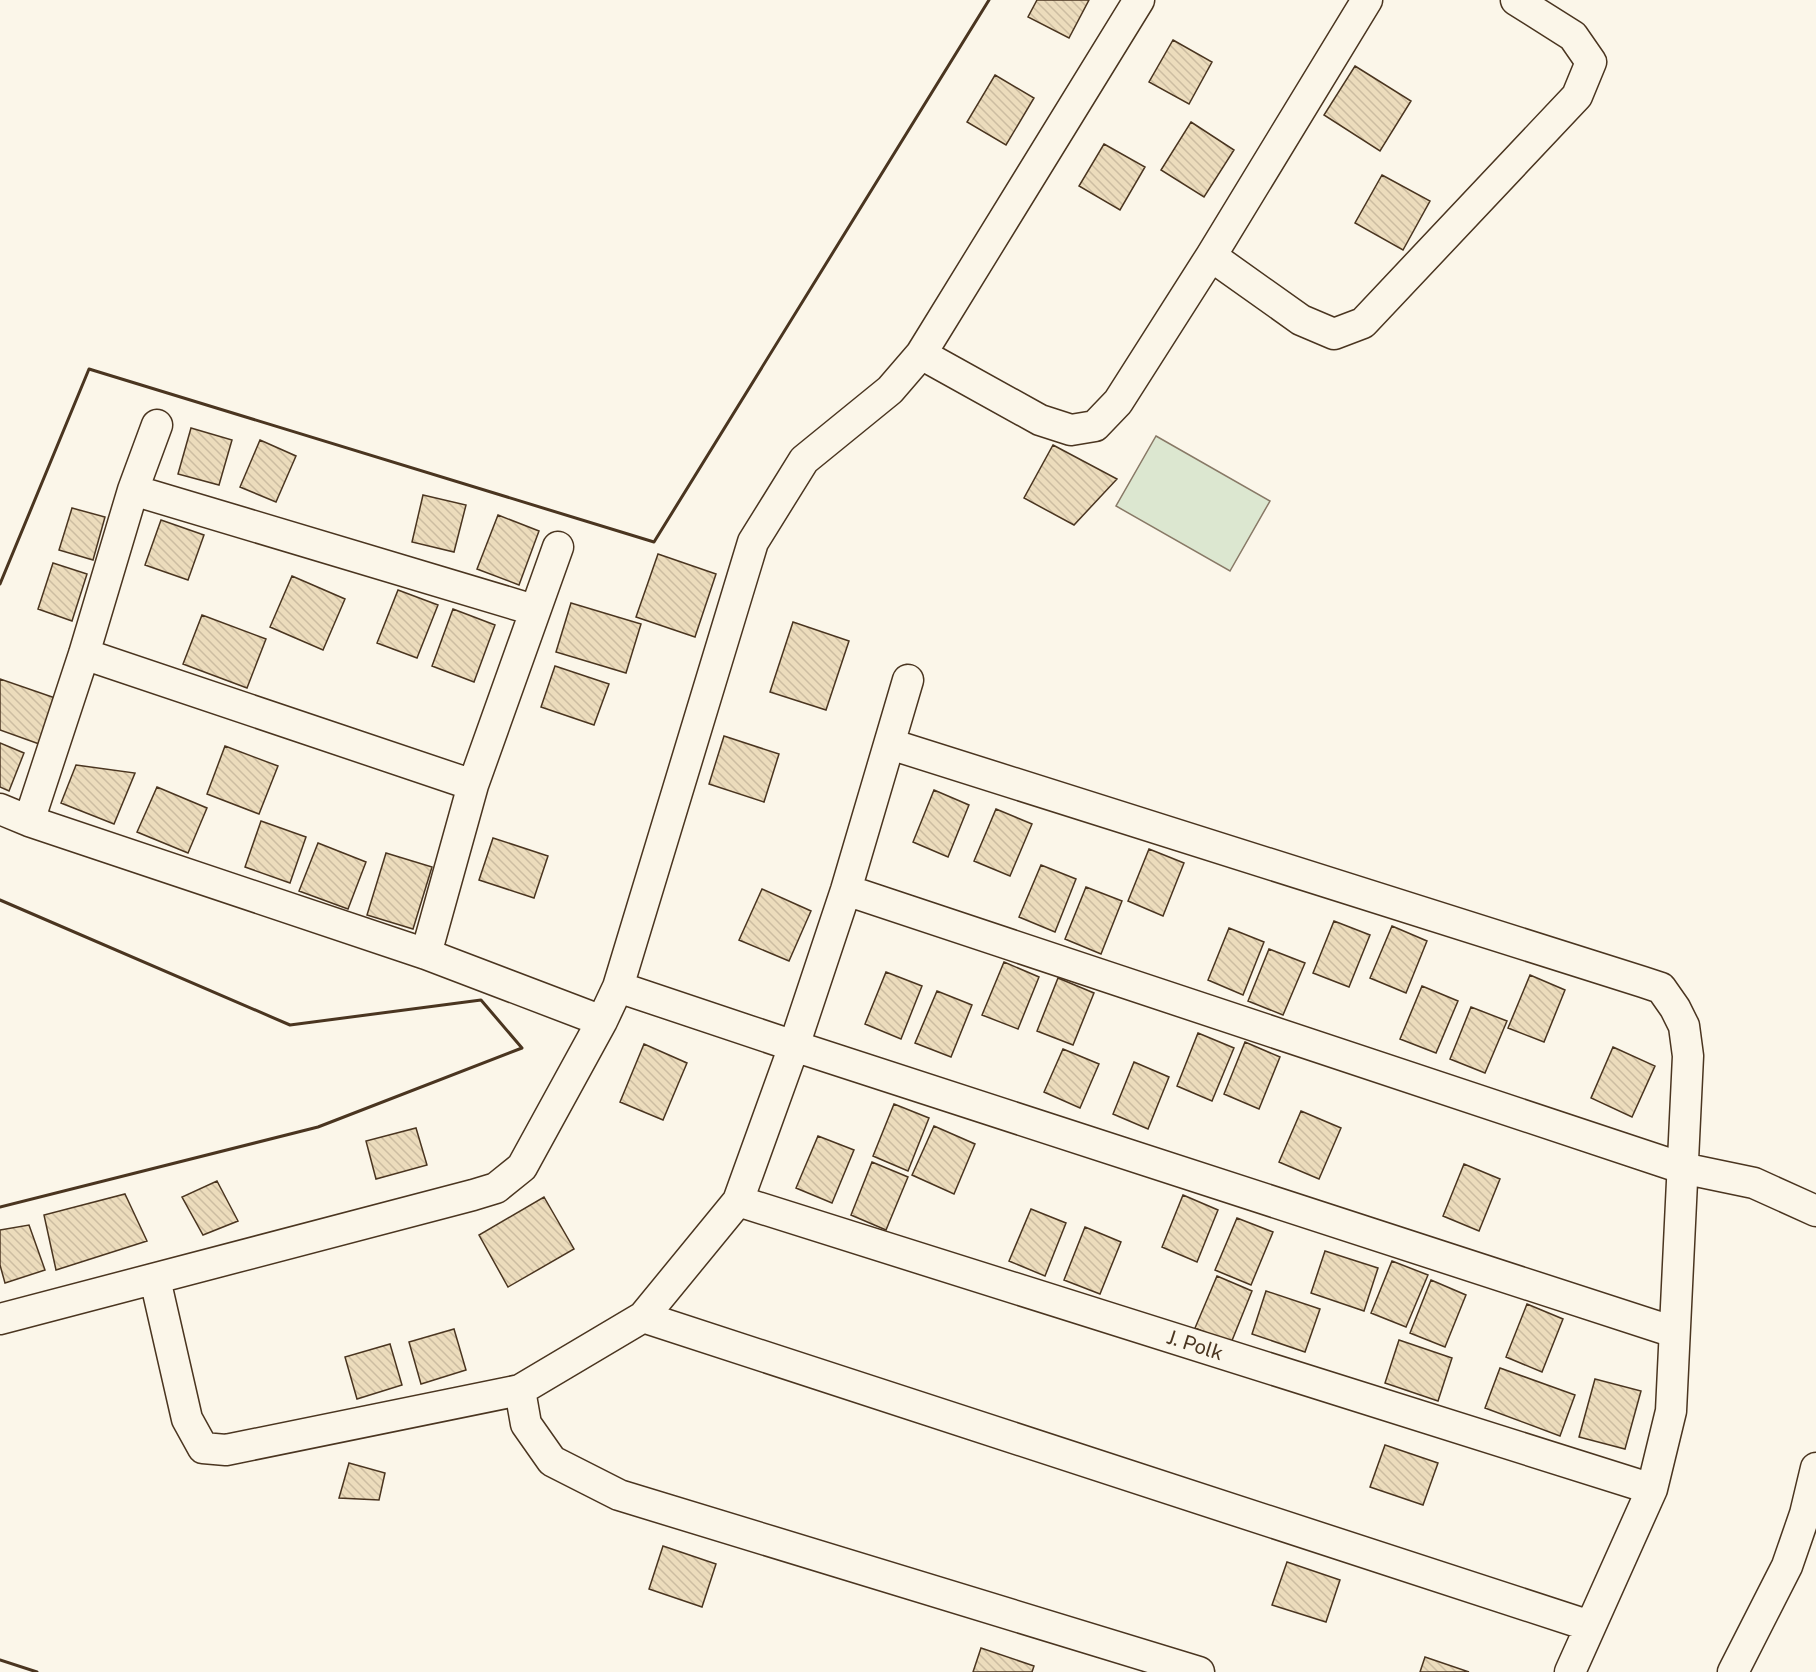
<svg xmlns="http://www.w3.org/2000/svg" width="1816" height="1672" viewBox="0 0 1816 1672" font-family="'Public Sans',sans-serif">
	<defs>
		<pattern id="building-back-hatch" width="6" height="6" patternUnits="userSpaceOnUse" patternTransform="scale(1.5)"><rect width="6" height="6" fill="#ecdcbc"/><path d="M-1 5l2 2M0 0l6 6M5-1l2 2" fill="none" stroke="#ccbda1"/></pattern>
	</defs>
	<rect width="100%" height="100%" fill="#fbf6e9"/>
	<path fill="#dce7d0" stroke="#887966" stroke-width="1.5" d="M1156 436 1270 501 1230 571 1116 506Z"/>
	<path fill="url(#building-back-hatch)" stroke="#4a3520" stroke-width="1.5" d="M1037 0H1089L1069 38 1028 17Z
		M1173 40 1212 62 1189 104 1149 82Z
		M1355 66 1411 101 1380 151 1324 115Z
		M995 75 1034 98 1006 145 967 122Z
		M1191 122 1234 150 1204 197 1161 170Z
		M1104 144 1145 167 1120 210 1079 186Z
		M1382 175 1430 201 1403 250 1355 223Z
		M191 428 232 440 219 485 178 474Z
		M260 440 296 456 276 502 240 487Z
		M1053 445 1117 479 1074 525 1024 498Z
		M423 495 466 505 454 552 412 542Z
		M72 508 105 517 93 560 59 550Z
		M498 515 539 531 519 585 477 569Z
		M161 520 204 535 188 580 145 565Z
		M658 554 716 574 695 637 636 617Z
		M53 563 87 574 72 621 38 609Z
		M292 576 345 599 323 650 270 627Z
		M398 590 438 605 417 658 377 643Z
		M571 603 641 624 626 673 556 652Z
		M453 609 495 625 474 682 432 666Z
		M202 615 266 639 247 688 183 664Z
		M793 622 849 641 826 710 770 692Z
		M555 666 609 684 594 725 541 707Z
		M0 679 58 699 42 745 0 730Z
		M724 736 779 754 764 802 709 784Z
		M0 743 24 753 9 791 0 787Z
		M225 746 278 766 259 814 207 794Z
		M76 765 135 773 114 824 61 803Z
		M157 787 207 808 188 853 137 832Z
		M934 790 969 805 948 857 913 842Z
		M996 809 1032 824 1010 876 974 861Z
		M261 821 306 837 290 883 245 867Z
		M493 838 548 856 534 898 479 880Z
		M318 843 366 862 348 909 299 891Z
		M1149 849 1184 863 1163 916 1128 901Z
		M386 853 432 867 413 929 367 915Z
		M1041 865 1076 879 1055 932 1019 917Z
		M1086 887 1122 901 1101 954 1065 939Z
		M762 889 811 911 789 961 739 940Z
		M1334 921 1370 935 1349 987 1313 973Z
		M1392 926 1427 941 1406 993 1370 978Z
		M1229 928 1264 942 1243 995 1208 980Z
		M1269 949 1305 963 1283 1015 1248 1001Z
		M1004 962 1039 977 1018 1029 982 1015Z
		M886 972 922 986 901 1039 865 1024Z
		M1530 975 1565 990 1544 1042 1508 1028Z
		M1058 978 1094 993 1073 1045 1037 1031Z
		M1422 986 1458 1001 1436 1053 1400 1039Z
		M937 991 972 1005 951 1057 915 1043Z
		M1471 1007 1507 1021 1485 1073 1450 1059Z
		M1198 1033 1234 1048 1212 1101 1177 1086Z
		M1245 1042 1280 1057 1259 1109 1224 1094Z
		M644 1044 687 1063 663 1120 620 1102Z
		M1613 1047 1655 1066 1632 1117 1591 1098Z
		M1063 1049 1099 1064 1080 1108 1044 1092Z
		M1134 1062 1169 1077 1148 1129 1113 1114Z
		M894 1104 929 1118 908 1171 873 1156Z
		M1301 1111 1341 1128 1319 1179 1279 1162Z
		M934 1126 975 1144 954 1194 912 1175Z
		M416 1128 427 1165 376 1179 366 1141Z
		M818 1136 854 1150 832 1203 796 1188Z
		M872 1162 908 1177 886 1230 851 1215Z
		M1464 1164 1500 1179 1479 1231 1443 1216Z
		M217 1181 238 1221 203 1235 182 1197Z
		M125 1194 147 1241 56 1270 44 1215Z
		M1183 1195 1218 1210 1197 1262 1162 1247Z
		M544 1197 574 1249 508 1287 479 1235Z
		M1031 1209 1066 1223 1045 1276 1009 1261Z
		M1237 1218 1273 1232 1251 1285 1215 1270Z
		M29 1225 45 1270 5 1283 0 1265V1230Z
		M1085 1227 1121 1242 1100 1294 1064 1280Z
		M1325 1251 1378 1268 1364 1311 1311 1293Z
		M1392 1261 1428 1275 1406 1327 1371 1313Z
		M1217 1276 1252 1291 1231 1343 1195 1328Z
		M1431 1280 1466 1295 1445 1347 1410 1333Z
		M1266 1291 1320 1309 1305 1352 1252 1334Z
		M1527 1304 1563 1319 1542 1372 1506 1357Z
		M454 1329 466 1370 421 1384 409 1342Z
		M1399 1340 1452 1358 1438 1401 1385 1383Z
		M390 1344 402 1385 357 1399 345 1357Z
		M1500 1368 1575 1395 1560 1436 1485 1408Z
		M1595 1379 1641 1391 1625 1449 1579 1437Z
		M1385 1445 1438 1463 1423 1505 1370 1487Z
		M349 1463 385 1473 379 1500 339 1498Z
		M663 1546 716 1564 702 1607 649 1589Z
		M1287 1562 1340 1580 1326 1622 1272 1605Z
		M981 1648 1034 1666 1032 1672H973Z
		M1425 1657 1469 1672H1420Z"/>
	<g fill="none" stroke-linecap="round" stroke-linejoin="round">
		<defs>
			<path id="street" d="M1211 256 1301 320 1334 334 1363 323 1577 96 1591 62 1573 36 1516 0
				M921 354 1040 420 1071 430 1095 426 1118 402 1211 256 1367 0
				M133 490 534 610
				M84 654 473 785
				M890 744 1643 982 1661 988 1675 1008 1684 1026 1688 1056 1671 1411 1652 1489 1570 1672
				M0 809 29 821 426 954 602 1021
				M29 821 84 654 133 490 157 425
				M846 890 1682 1168 1754 1183 1816 1211
				M426 954 473 785 558 547
				M618 987 794 1046 1674 1332
				M738 1201 1652 1489
				M155 1279 187 1419 203 1448 226 1450 520 1390 643 1317 738 1201 794 1046 846 890 908 680
				M643 1317 1590 1626
				M0 1319 473 1195 496 1188 522 1167 602 1021 618 987 753 542 804 460 890 390 921 354 1139 0
				M520 1390 526 1424 552 1461 619 1495 1199 1672
				M1733 1672 1787 1566 1805 1514 1816 1468"/>
		</defs>
		<use href="#street" stroke="#4a3520" stroke-width="33"/>
		<use href="#street" stroke="#fbf6e9" stroke-width="30"/>
		<path stroke="#4a3520" stroke-width="3" d="M0 584 89 369 654 542 989 0
			M0 900 290 1025 481 1000 522 1048 318 1127 0 1207
			M0 1660 37 1672"/>
	</g>
	<g text-anchor="middle" stroke-width="4.5" stroke-linejoin="round" paint-order="stroke">
		<g font-size="20" fill="#4a3520" stroke="#fbf6e9">
			<text transform="translate(1195 1345) rotate(18)" y="7">J. Polk</text>
		</g>
	</g>
</svg>
